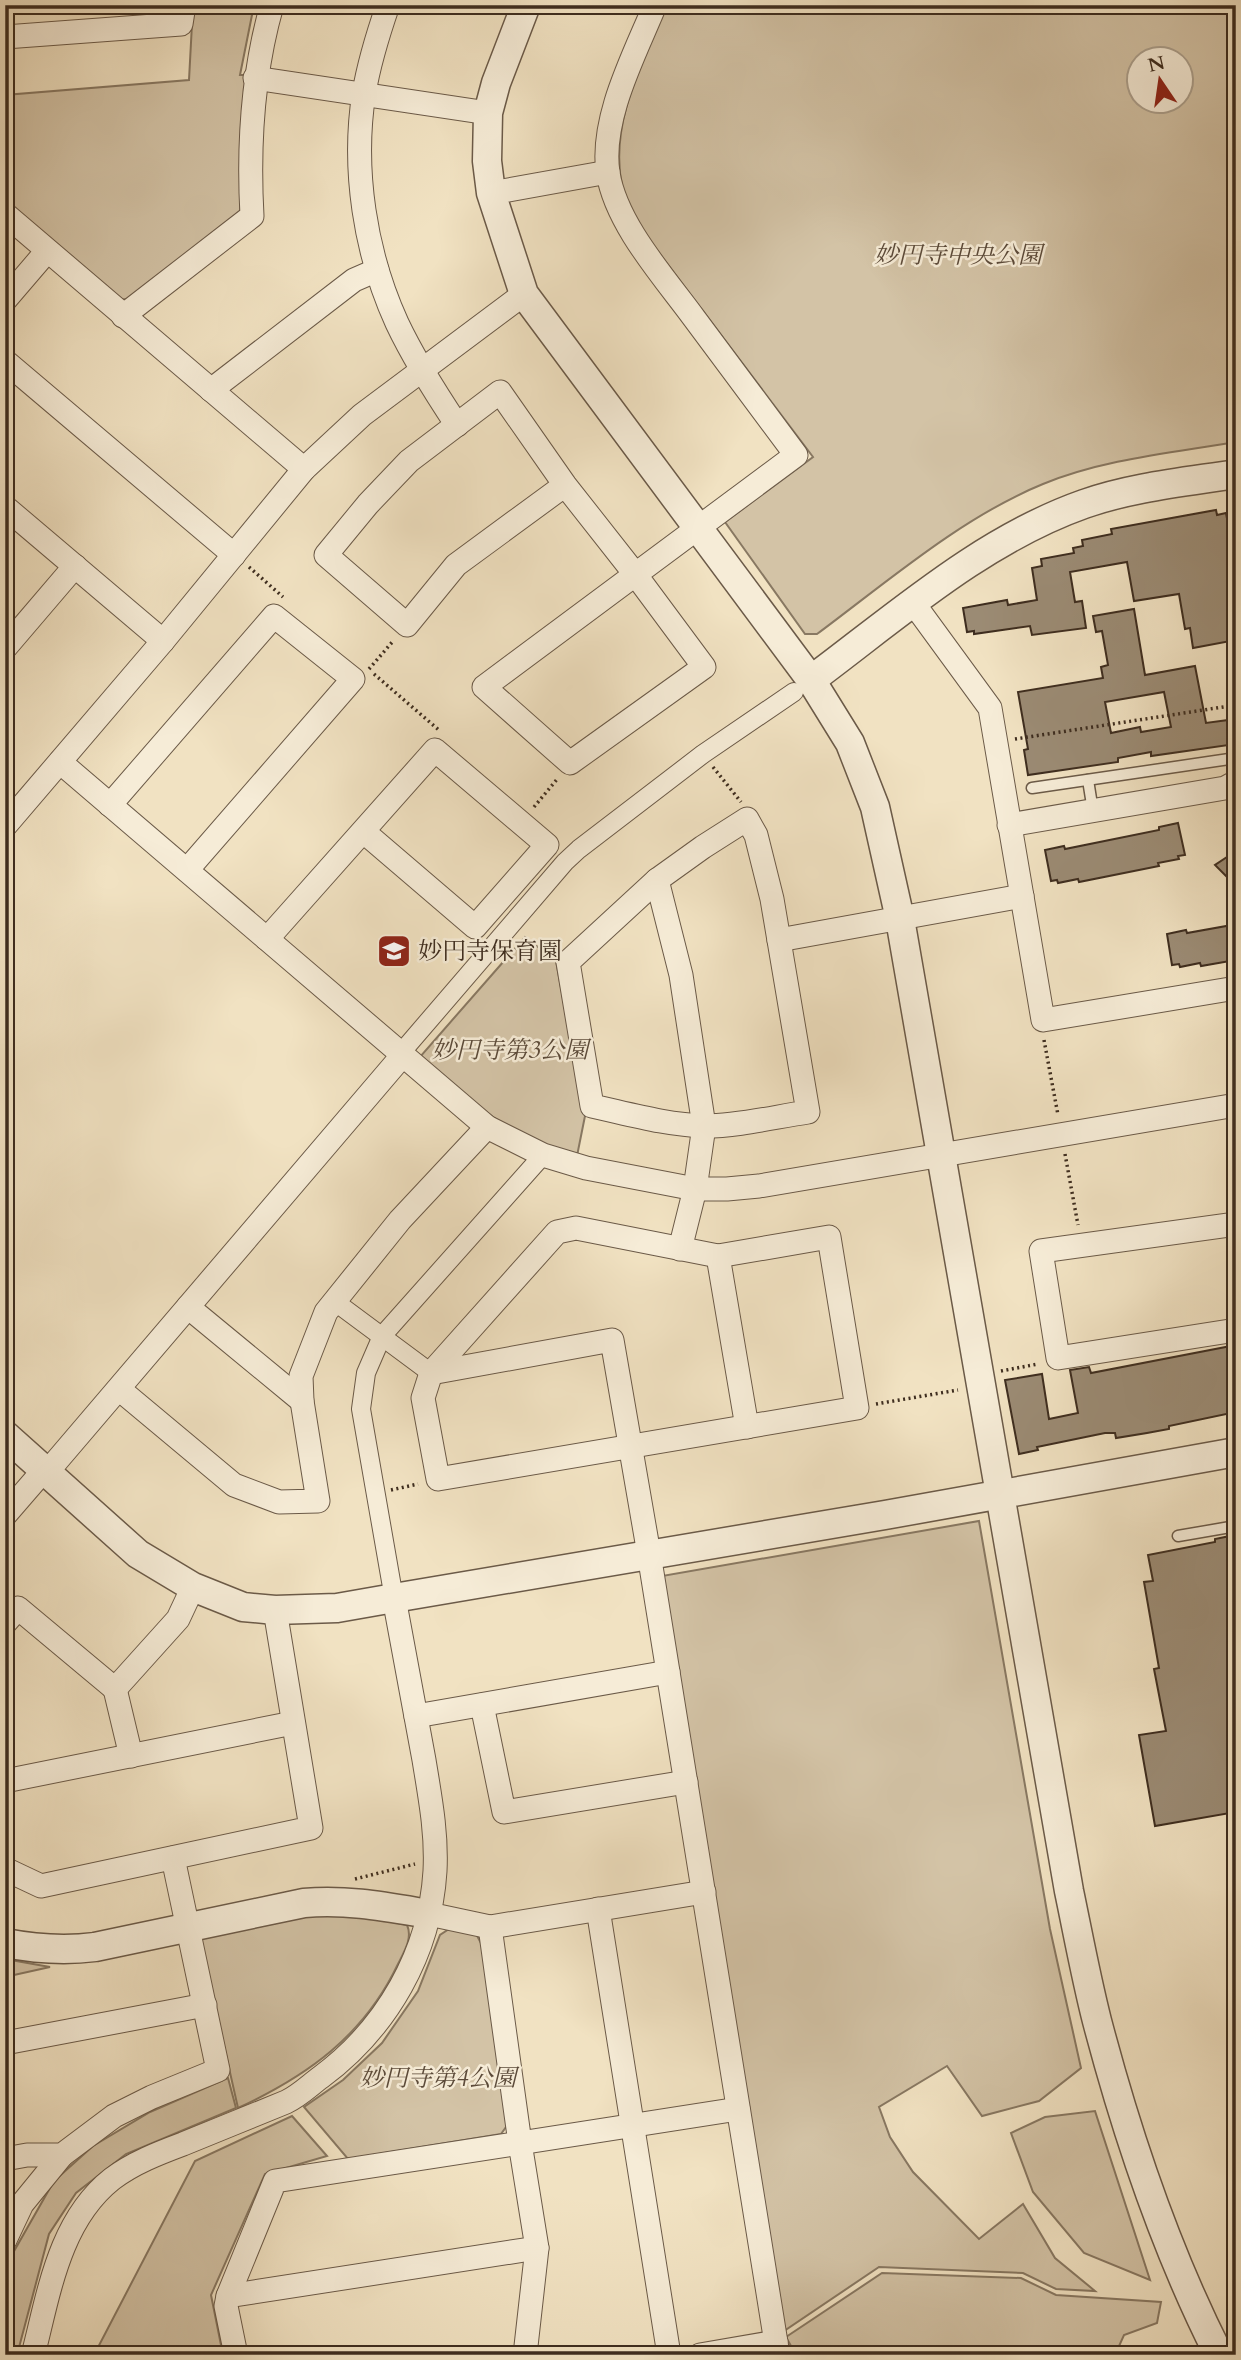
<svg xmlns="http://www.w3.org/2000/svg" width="1241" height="2360" viewBox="0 0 1241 2360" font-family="Cardo,'Noto Serif JP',serif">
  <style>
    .green { fill: #d3c3a6; stroke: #887862; stroke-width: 2; fill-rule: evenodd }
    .building { fill: #9b8b74; stroke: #3e2d1f; stroke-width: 2; fill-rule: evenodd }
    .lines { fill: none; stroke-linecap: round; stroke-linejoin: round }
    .service-casing { stroke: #6b5a48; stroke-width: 13 }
    .pedestrian-casing { stroke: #6b5a48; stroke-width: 20 }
    .minor-casing { stroke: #6b5a48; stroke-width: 25 }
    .tertiary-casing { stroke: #6b5a48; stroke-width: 31 }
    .path { stroke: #3e2d1f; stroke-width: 3.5; stroke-dasharray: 2 3.5; stroke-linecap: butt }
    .service { stroke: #f6ecd7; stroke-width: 10 }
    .pedestrian { stroke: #f6ecd7; stroke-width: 18 }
    .minor { stroke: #f6ecd7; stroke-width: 23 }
    .tertiary { stroke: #f6ecd7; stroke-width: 28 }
    .labels { text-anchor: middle; stroke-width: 5; stroke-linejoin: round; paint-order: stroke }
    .park-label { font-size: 24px; font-style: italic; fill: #5c4b3a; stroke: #f6ecd7 }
    .poi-label { font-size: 24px; fill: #3e2d1f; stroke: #f6ecd7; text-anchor: start }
  </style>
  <rect width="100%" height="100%" fill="#f1e2c2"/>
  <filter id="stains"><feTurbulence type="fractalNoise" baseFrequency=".00286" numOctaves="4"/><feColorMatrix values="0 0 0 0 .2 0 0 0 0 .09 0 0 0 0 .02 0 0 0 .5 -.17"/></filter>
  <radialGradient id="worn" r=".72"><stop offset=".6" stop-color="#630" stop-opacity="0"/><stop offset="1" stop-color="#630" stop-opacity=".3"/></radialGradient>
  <g class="green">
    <polygon points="193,5 254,5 240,75 247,75 240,215 129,299 114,300 10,208 5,200 5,95 189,80"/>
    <path d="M666 5H1236V442C1171 453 1104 459 1043 484 962 517 887 582 817 634H805L725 522 813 457 635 221C631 210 625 198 622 186 609 122 643 62 666 5ZM1140 60H1182V102H1140Z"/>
    <polygon points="525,937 556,961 585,1116 577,1156 540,1143 494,1118 419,1058"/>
    <polygon points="979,1521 1050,1929 1081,2068 1039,2101 982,2116 947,2066 879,2107 890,2137 913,2172 979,2239 1023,2204 1055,2258 1095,2291 1056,2289 1023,2273 879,2267 784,2331 662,1576"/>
    <path d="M359 1915 407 1925C413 1938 404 1952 398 1964 364 2036 307 2076 238 2108L200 1939 309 1916Z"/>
    <polygon points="449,1929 475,1932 482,1945 511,2120 501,2134 348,2159 304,2107 343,2080 382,2043 418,1991 440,1935"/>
    <polygon points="5,1959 50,1967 5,1977"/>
    <polygon points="228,2078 236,2108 126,2154 76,2193 49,2234 17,2355 5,2355 5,2267 54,2181 93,2146 150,2112"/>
    <polygon points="1095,2111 1150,2280 1084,2253 1033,2192 1011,2133 1045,2117"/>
    <polygon points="292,2116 327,2156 265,2174 211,2295 223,2355 94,2355 195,2161"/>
    <polygon points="882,2273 1021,2278 1056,2295 1161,2302 1157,2323 1124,2335 1115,2355 796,2355 786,2337"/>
  </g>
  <g class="building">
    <polygon points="1216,510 1217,515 1226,513 1234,557 1236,557 1236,640 1193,648 1190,628 1185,629 1179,594 1134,601 1127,562 1070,572 1075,602 1082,601 1086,628 1032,635 1030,626 974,634 974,631 967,632 963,608 1007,600 1008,605 1037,600 1032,568 1042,566 1041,559 1074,553 1073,548 1083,546 1082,540 1112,534 1111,529"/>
    <path d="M1134 609 1145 675 1195 666 1206 723 1236 719V744L1151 756V752L1118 758V762L1028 775 1024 750 1028 749 1018 692 1103 678 1101 667 1108 665 1102 631 1096 632 1093 616ZM1164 692 1171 727 1141 732 1140 727 1111 733 1105 702Z"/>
    <polygon points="1178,823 1185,855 1178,856 1179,859 1158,863 1159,866 1079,882 1078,879 1058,883 1057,880 1051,881 1045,850 1064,846 1065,849 1159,830 1159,827"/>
    <polygon points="1236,851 1236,886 1215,865"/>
    <polygon points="1232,925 1233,932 1236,931 1236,960 1201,966 1200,963 1180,967 1179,964 1172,965 1167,934 1186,930 1187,933"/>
    <polygon points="1236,1345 1236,1412 1169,1426 1169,1429 1147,1433 1116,1438 1115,1433 1105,1433 1037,1447 1038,1450 1019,1454 1005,1380 1042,1374 1049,1419 1078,1413 1070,1370 1089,1367 1091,1373"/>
    <polygon points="1230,1536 1231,1540 1236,1539 1236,1812 1155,1826 1139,1735 1166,1731 1154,1669 1159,1668 1144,1582 1153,1581 1148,1555 1215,1542 1215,1539"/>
  </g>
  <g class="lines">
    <g class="service-casing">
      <g id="service">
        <polyline points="1088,780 1093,811"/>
        <polyline points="1032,788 1236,758"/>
        <polyline points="1178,1536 1236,1526"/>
      </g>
    </g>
    <g class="pedestrian-casing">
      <g id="pedestrian">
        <polyline points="400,1054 565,862 579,849 703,754 794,692"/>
        <polyline points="334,1301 431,1373"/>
        <polyline points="392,1587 361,1409 366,1373 382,1336 543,1155"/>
      </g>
    </g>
    <g class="minor-casing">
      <g id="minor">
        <path d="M388 5C378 34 369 63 364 93 352 169 365 253 397 323 414 359 435 392 457 425"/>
        <polyline points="5,37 181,24 184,5"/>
        <polyline points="255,78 488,113"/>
        <polyline points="491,193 608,172"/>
        <polyline points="5,214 304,469"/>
        <polyline points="5,300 47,251"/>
        <path d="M123 316 252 216C248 144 252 75 272 5"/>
        <polyline points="5,361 234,555"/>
        <polyline points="211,390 354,280 377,270"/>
        <path d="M565 485 456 565 407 625 326 555 368 504 409 461 500 392 565 485 635 574 704 667 570 763 484 687C588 610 692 533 796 455 762 409 728 364 694 318 664 277 616 224 608 173 600 118 635 54 655 5"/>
        <polyline points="5,507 163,641"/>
        <polyline points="914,604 990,708 1043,1020 1236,988"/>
        <polyline points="5,648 75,566"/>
        <polyline points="60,762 487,1127 543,1155 586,1168 695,1189 727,1189 759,1186 1236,1105"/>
        <polyline points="110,805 274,616 353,679 187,870"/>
        <path d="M747 819 756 835 772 899 808 1112C774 1117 739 1126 705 1126 667 1125 629 1114 592 1106L568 962 657 880 703 847Z"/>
        <polyline points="1009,825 1225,788 1236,782"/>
        <polyline points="5,826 163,641 304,469 362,415 524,294"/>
        <polyline points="657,880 681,975 704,1126 695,1189 680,1249"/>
        <polyline points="267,939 435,750 547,845 475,927 364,832"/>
        <polyline points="779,940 1022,896"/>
        <polyline points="1236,1224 1041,1251 1058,1358 1236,1330"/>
        <polygon points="576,1228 718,1256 829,1237 857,1408 438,1479 423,1398 431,1373 557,1232"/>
        <polyline points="718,1256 747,1427"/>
        <polyline points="188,1307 302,1401"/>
        <polyline points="431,1373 612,1340 649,1554 778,2355"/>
        <polyline points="119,1389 234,1485 279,1502 318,1501 302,1401 301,1376 326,1312 400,1220 487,1127"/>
        <polyline points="5,1515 37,1478 54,1464 402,1056"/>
        <polyline points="5,1623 18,1608 115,1689 178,1619 193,1587"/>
        <polyline points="115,1689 131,1756"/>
        <polyline points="482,1705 504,1812 686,1782"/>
        <polyline points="416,1716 668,1672"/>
        <polyline points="5,1781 293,1723"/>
        <polyline points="5,1869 41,1886 311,1828 275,1610"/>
        <polyline points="598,1909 669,2355"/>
        <polyline points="429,1914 490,1927 704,1892"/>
        <polyline points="490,1927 520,2143 738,2109"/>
        <polyline points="5,2043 205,2005"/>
        <polyline points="5,2159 27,2155 62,2155 114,2116 152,2097 218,2070 173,1858"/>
        <polyline points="5,2240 22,2204 62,2155"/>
        <polyline points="228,2296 537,2248"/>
        <path d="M33 2355C49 2293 59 2221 112 2179 133 2163 159 2153 183 2144 217 2130 252 2116 286 2102 299 2096 310 2085 321 2077 387 2028 430 1953 435 1871 437 1833 430 1797 424 1760 414 1706 404 1652 394 1598"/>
        <polyline points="236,2355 226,2306 228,2296 275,2181 520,2143 537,2248 525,2355"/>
        <polyline points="700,2355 776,2342"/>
      </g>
    </g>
    <g class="tertiary-casing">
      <g id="tertiary">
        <path d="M526 5 496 83 488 113 487 161 491 193 524 294 811 680 850 743 875 807 900 919 1069 1891C1078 1934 1086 1978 1097 2021 1127 2135 1165 2249 1219 2355"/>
        <path d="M811 680C897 616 982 540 1084 504 1132 487 1185 482 1236 474"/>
        <polyline points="5,1435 138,1554 193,1587 243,1607 275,1610 337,1608 394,1598 885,1515 1236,1452"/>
        <path d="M5 1943C36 1949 64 1951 95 1947L304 1903C347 1899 387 1907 429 1914"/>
      </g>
    </g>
    <g class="path">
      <polyline points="1236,200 1234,206 1236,243"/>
      <polyline points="249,567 283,597"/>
      <polyline points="369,669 394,640"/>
      <polyline points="374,674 440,731"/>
      <polyline points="1015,739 1236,705"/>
      <polyline points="713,767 741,802"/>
      <polyline points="534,807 558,778"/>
      <polyline points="1044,1040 1058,1115"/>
      <polyline points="1065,1154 1078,1225"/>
      <polyline points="1001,1371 1038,1364"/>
      <polyline points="876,1404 958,1390"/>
      <polyline points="391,1490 418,1484"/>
      <polyline points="355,1879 415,1864"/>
    </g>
    <use href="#service" class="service"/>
    <use href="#pedestrian" class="pedestrian"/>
    <use href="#minor" class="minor"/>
    <use href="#tertiary" class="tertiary"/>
  </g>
  <defs>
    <g id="school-square" transform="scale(1.75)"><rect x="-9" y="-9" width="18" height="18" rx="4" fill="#8f2418" stroke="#f6ecd7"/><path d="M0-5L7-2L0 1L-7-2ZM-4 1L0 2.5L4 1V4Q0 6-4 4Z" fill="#fff"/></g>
  </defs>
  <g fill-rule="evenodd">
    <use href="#school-square" x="394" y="951"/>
  </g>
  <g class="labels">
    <g class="park-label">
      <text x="958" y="263">妙円寺中央公園</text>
      <text x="510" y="1058">妙円寺第3公園</text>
      <text x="438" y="2086">妙円寺第4公園</text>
    </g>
    <g class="poi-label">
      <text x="418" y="959">妙円寺保育園</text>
    </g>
  </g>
  <rect width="1241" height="2360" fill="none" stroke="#f1e2c2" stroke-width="28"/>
  <rect x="7" y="7" width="1227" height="2346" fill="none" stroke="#3e2d1f" stroke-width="3.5"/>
  <rect x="14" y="14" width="1213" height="2332" fill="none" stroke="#3e2d1f" stroke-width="2"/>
  <g transform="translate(1160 80) rotate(347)"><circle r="33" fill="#f6ecd7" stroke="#aca08d" stroke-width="2"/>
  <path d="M0-5L12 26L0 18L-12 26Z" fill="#8f2418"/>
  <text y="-10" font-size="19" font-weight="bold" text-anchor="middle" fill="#3e2d1f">N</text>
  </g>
  <rect width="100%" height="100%" filter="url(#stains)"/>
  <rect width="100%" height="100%" fill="url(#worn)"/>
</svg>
